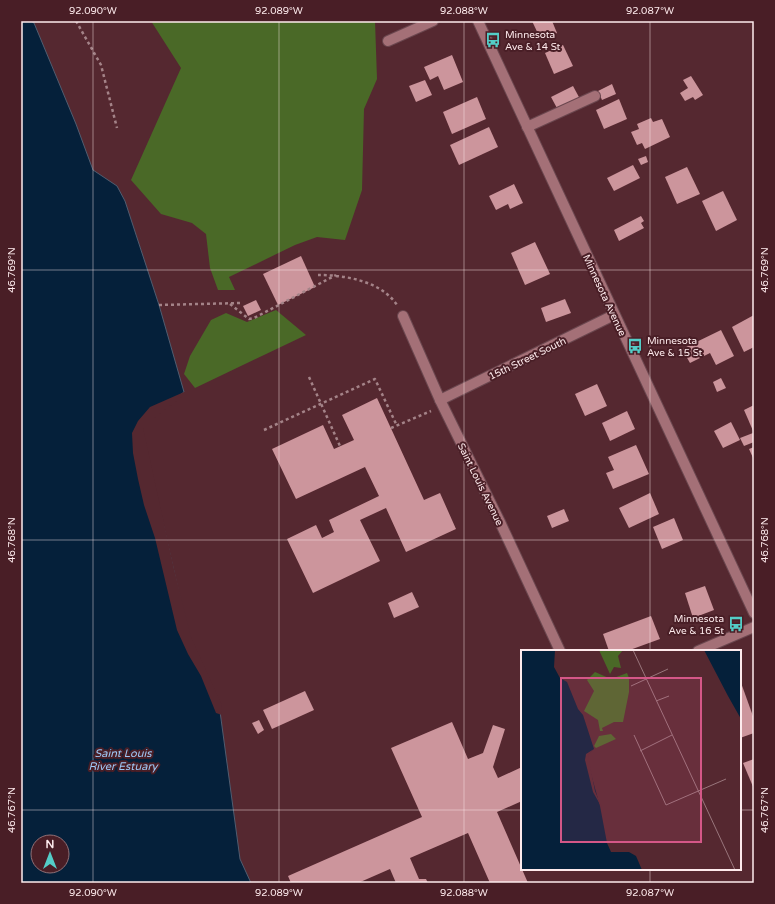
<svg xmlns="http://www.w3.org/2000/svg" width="775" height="904" viewBox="0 0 775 904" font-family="'Varela Round',sans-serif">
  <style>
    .forest { fill: #4a6927 }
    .water { fill: #05203a; stroke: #505d70; fill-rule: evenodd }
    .pier { fill: #552830 }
    .building { fill: #cc959c }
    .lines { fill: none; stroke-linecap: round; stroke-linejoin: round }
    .minor-casing { stroke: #6b474f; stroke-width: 12 }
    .path { stroke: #a48388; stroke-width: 2.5; stroke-dasharray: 3 3; stroke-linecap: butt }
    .minor { stroke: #a47077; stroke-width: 10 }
    .ticks { fill: none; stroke: #feebed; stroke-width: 1; stroke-opacity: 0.45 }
    .labels { text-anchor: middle; stroke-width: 4; stroke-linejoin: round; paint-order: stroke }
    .poi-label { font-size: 10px; fill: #feebed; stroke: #491e26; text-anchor: start }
    .street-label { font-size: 10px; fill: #feebed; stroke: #491e26 }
    .water-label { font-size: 11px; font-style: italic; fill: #9fc9f7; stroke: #491e26 }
    .inset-road { fill: none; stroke: #99767c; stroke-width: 1 }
    .view { fill: #d45787; fill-opacity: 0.15; stroke: #d45787; stroke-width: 2 }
    .inset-edge { fill: none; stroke: #feebed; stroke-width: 2 }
    .neatline { fill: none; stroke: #feebed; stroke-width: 1.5 }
    .ticks-label { font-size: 10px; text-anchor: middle; fill: #feebed }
  </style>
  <rect width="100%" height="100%" fill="#552830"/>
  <g class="forest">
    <polygon points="151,21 375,21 377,79 364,109 362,190 345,240 317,237 295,245 229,277 235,290 218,290 210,268 206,234 192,223 161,214 131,180 181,68"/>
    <polygon points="276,310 306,335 195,388 184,374 190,356 211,320 226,313 247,322"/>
  </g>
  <path class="water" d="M21 21H31L34 23 76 124 93 170 117 186 125 201 159 305 184 392 149 419 141 428 189 637 219 704 240 859 251 883H21ZM38 842H62V866H38Z"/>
  <polygon class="pier" points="184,392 185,394 151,421 143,428 174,569 191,637 221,703 222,715 216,713 201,676 188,654 177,630 155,538 144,505 138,479 133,453 132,433 138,421 150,407"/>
  <g class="building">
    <polygon points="532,21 552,21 557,33 541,40"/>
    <polygon points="563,45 573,66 554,74 545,53"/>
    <polygon points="452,55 463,82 444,90 438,76 430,80 424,67"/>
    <polygon points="691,76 703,95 695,100 693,97 685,101 680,93 688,88 683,80"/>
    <polygon points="425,80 432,95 416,102 409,86"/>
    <polygon points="612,84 616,94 602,100 598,91"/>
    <polygon points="573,86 580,99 558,110 551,97"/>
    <polygon points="477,97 486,119 452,134 443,112"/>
    <polygon points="619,99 627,119 604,129 596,110"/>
    <polygon points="651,118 653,122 662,119 670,137 645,149 642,143 637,145 631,132 639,129 637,124"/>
    <polygon points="489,127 498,147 459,165 450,145"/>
    <polygon points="646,156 648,162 641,165 638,159"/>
    <polygon points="633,165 640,178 614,191 607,178"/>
    <polygon points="687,167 700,194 677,204 665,177"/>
    <polygon points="514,184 523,203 510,209 508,204 496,210 489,196"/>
    <polygon points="723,191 737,220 716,231 702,201"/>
    <polygon points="641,216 644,221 641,223 644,228 619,241 614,230"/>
    <polygon points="535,242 550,274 525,285 511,253"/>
    <polygon points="301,256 315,287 278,305 263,274"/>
    <polygon points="565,299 571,313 546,322 541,308"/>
    <polygon points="256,300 261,310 248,316 243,306"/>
    <polygon points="754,315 754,347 744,352 732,327"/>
    <polygon points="721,330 734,356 716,365 710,353 690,363 682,349"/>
    <polygon points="721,378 726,388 717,392 713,382"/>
    <polygon points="597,384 607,406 585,416 575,394"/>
    <polygon points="377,398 424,500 440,493 456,529 406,552 386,508 360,520 380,561 313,593 287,539 316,525 322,538 334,532 329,520 379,496 365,467 296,499 272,449 323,425 334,449 354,440 342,415"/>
    <polygon points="754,405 754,433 744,410"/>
    <polygon points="627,411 635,429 610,441 602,423"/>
    <polygon points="731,422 740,440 723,448 714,431"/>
    <polygon points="753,433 754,442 744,446 740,438"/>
    <polygon points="636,445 649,474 613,489 606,473 614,470 608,457"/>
    <polygon points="754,447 754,460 749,449"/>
    <polygon points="650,493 659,514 629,528 619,508"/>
    <polygon points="564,509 569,521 552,528 547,516"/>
    <polygon points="674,518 683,540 662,549 653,527"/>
    <polygon points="705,586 714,610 693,618 685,593"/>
    <polygon points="412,592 419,607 394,618 388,603"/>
    <polygon points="651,616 660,639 627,651 609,651 603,634"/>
    <polygon points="740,680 754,719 754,733 740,738"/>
    <polygon points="305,691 314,710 272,729 263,710"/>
    <polygon points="259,720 264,730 258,734 252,723"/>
    <polygon points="452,722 468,759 483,753 493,725 505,729 493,767 498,778 522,767 522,801 497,812 528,883 490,883 468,833 410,858 419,879 426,879 428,883 396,883 390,869 358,883 291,883 288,876 422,817 391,748"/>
    <polygon points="754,759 754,789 743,763"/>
  </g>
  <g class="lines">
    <g class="minor-casing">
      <g id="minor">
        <polyline points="478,21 754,613"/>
        <polyline points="388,41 433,21"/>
        <polyline points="527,127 595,96"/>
        <polyline points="403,316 440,400 500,522 560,651"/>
        <polyline points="440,400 614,315"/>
        <polyline points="698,651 754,627"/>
      </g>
    </g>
    <g class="path">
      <polyline points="76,21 101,65 117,128"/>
      <path d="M318 275C345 275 381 281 397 305"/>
      <polyline points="230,304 249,319 254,318 336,275"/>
      <polyline points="159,305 241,303"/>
      <polyline points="309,377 340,446"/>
      <polyline points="391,428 431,411"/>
      <polyline points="264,430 375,379 397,426"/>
    </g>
    <use href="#minor" class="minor"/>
  </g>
  <path class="ticks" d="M93 21V883M279 21V883M464 21V883M650 21V651M21 270H754M21 540H754M21 810H522M740 810H754M650 869V883"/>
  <defs>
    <g id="bus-bare" transform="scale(1.2)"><path d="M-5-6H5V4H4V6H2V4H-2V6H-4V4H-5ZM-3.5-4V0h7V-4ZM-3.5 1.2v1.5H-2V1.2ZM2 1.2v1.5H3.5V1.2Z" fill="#54cdc7" stroke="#491e26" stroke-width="2.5" paint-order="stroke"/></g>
  </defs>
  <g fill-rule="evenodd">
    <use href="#bus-bare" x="493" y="40"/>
    <use href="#bus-bare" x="635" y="346"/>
    <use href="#bus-bare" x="736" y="624"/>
  </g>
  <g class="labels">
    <g class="poi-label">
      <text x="505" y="38">Minnesota<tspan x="505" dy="12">Ave &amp; 14 St</tspan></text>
      <text x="647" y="344">Minnesota<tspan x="647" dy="12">Ave &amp; 15 St</tspan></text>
      <text x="724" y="622" text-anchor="end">Minnesota<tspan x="724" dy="12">Ave &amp; 16 St</tspan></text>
    </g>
    <g class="street-label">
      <text transform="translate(605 295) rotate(65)" y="4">Minnesota Avenue</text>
      <text transform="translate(527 358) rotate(-26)" y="4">15th Street South</text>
      <text transform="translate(481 484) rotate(64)" y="4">Saint Louis Avenue</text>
    </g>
    <g class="water-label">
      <text x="123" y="757">Saint Louis<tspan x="123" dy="13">River Estuary</tspan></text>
    </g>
  </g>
  <g transform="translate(521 650)">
    <rect width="220" height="220" fill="#552830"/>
    <path d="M78 0H102L97 6 100 18 93 17 89 24ZM74 22 90 29 106 23 108 28V42L102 72H93L81 78 82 81H79L77 70 63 61 73 41 66 30ZM90 84 95 89 75 98 73 96 78 86Z" fill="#4a6927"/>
    <path d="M0 0H34L33 17 39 28 46 32 57 59 62 65 73 99 65 106 79 156 86 193 90 202H108L115 206 121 220H0ZM183 0H220V69L207 46Z" fill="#05203a"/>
    <path d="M73 99 67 105 74 141 81 158 72 142 64 110 65 104Z" fill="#552830"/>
    <path class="inset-road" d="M112 0 214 220M110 36 147 19M135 51 148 46M113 85 145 155 205 129M119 101 151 85"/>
    <path class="view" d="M40 28H180V192H40Z"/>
    <rect width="220" height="220" class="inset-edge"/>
  </g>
  <rect width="775" height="904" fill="none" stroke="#491e26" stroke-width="44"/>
  <g transform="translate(50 854)"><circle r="19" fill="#491e26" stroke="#917076"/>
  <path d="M0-3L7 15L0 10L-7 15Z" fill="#54cdc7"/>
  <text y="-6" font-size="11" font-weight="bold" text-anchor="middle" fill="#feebed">N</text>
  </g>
  <rect x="22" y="22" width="731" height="860" class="neatline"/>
  <g class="ticks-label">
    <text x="93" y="14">92.090°W</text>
    <text x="279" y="14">92.089°W</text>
    <text x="464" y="14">92.088°W</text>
    <text x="650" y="14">92.087°W</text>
    <text transform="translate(11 270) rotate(-90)" y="4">46.769°N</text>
    <text transform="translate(764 270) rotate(-90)" y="4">46.769°N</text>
    <text transform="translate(11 540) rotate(-90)" y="4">46.768°N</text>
    <text transform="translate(764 540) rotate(-90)" y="4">46.768°N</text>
    <text transform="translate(11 810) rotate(-90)" y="4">46.767°N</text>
    <text transform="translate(764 810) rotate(-90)" y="4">46.767°N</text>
    <text x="93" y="896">92.090°W</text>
    <text x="279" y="896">92.089°W</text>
    <text x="464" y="896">92.088°W</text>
    <text x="650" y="896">92.087°W</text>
  </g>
</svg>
